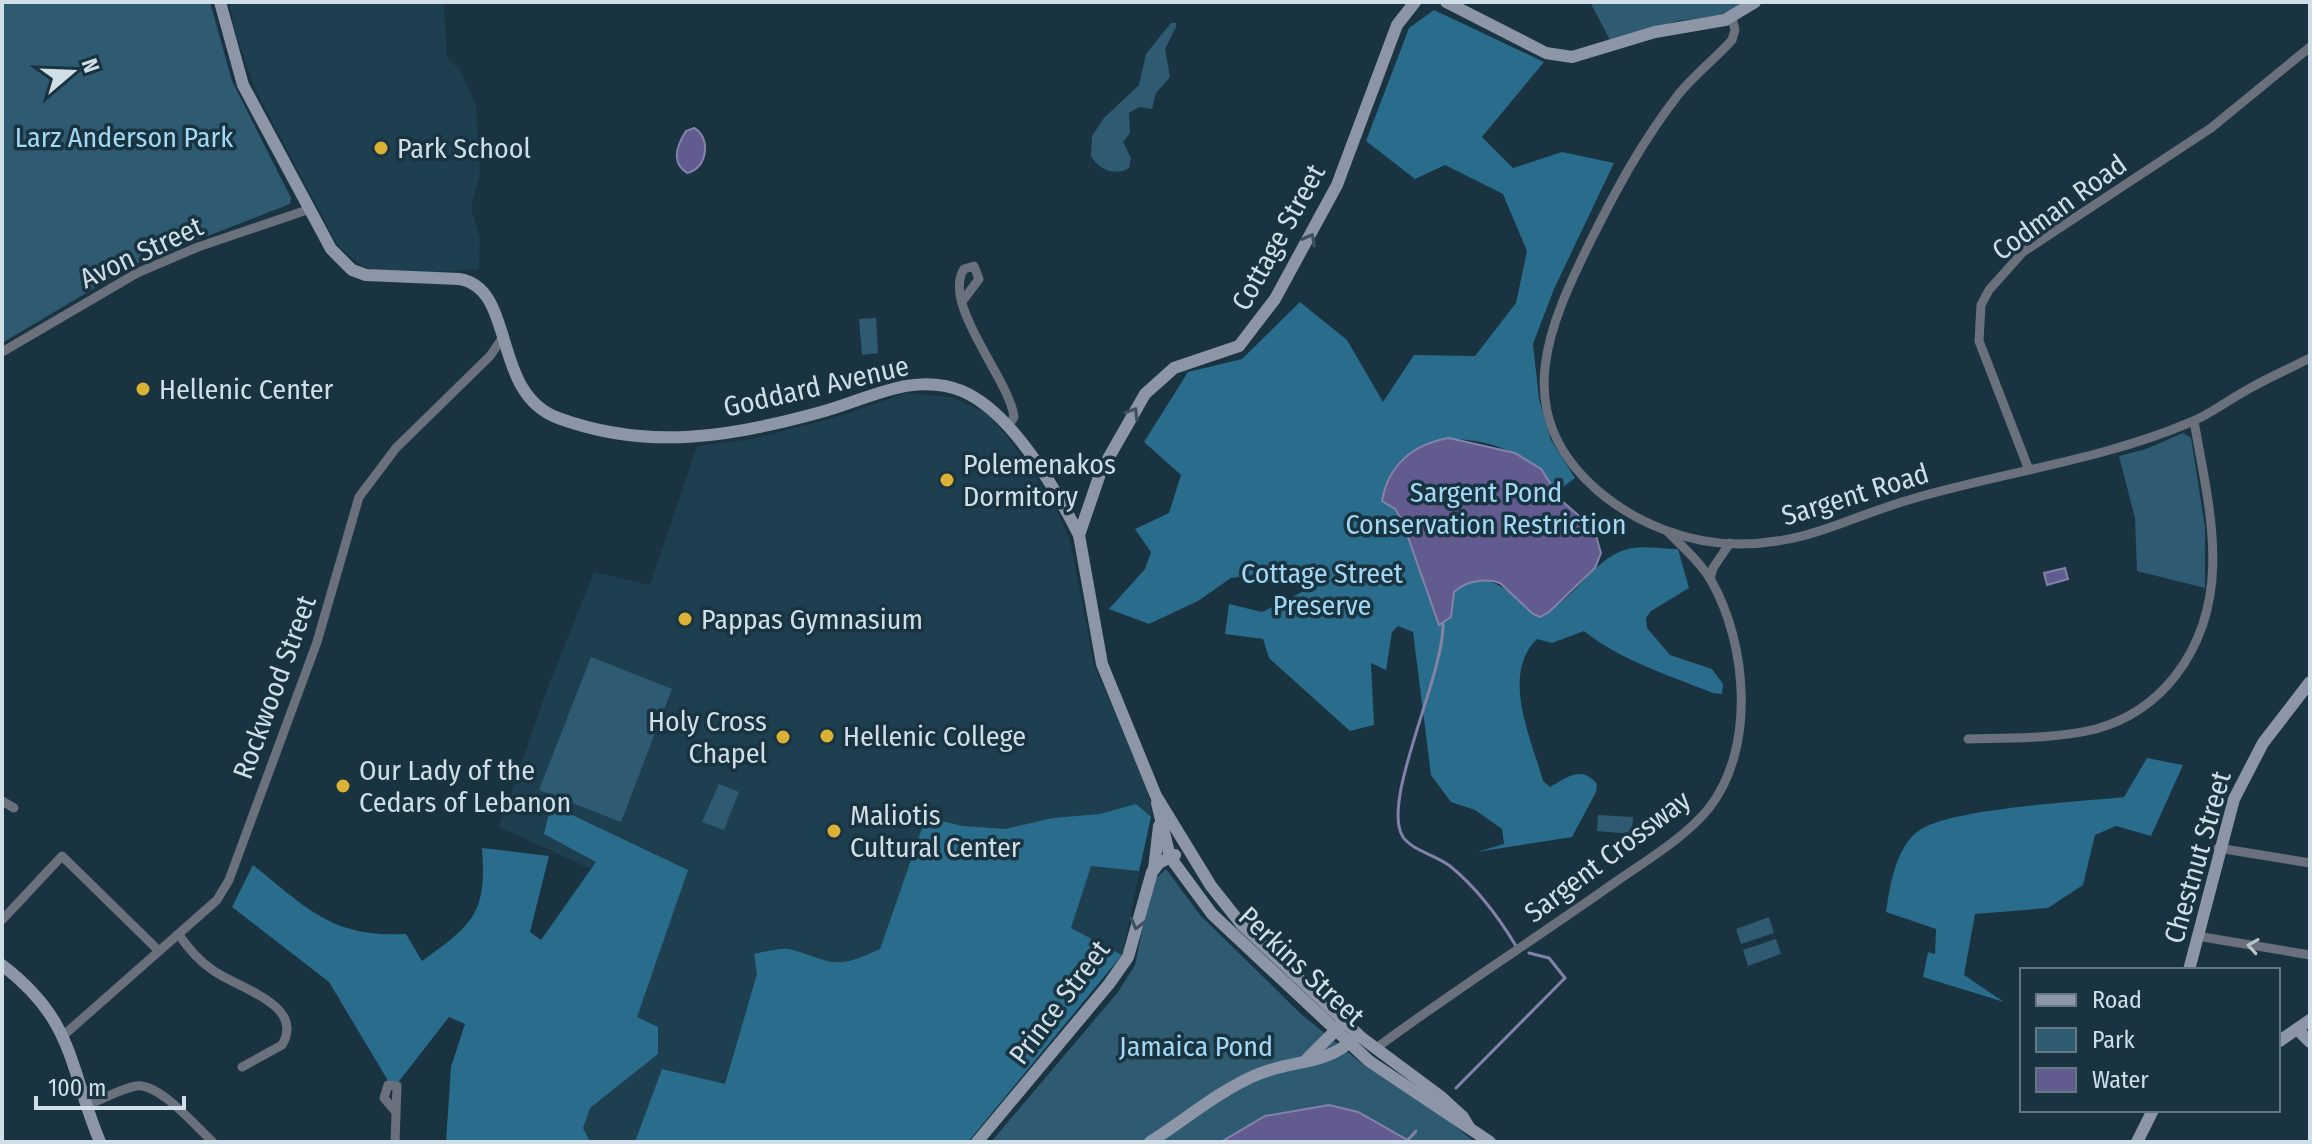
<svg xmlns="http://www.w3.org/2000/svg" width="2312" height="1144" viewBox="0 0 2312 1144" font-family="'Fira Sans Condensed',sans-serif">
  <style>
    .built { fill: #1e3f50 }
    .green { fill: #2e5b71 }
    .forest { fill: #296c8b }
    .water { fill: #625b90; stroke: #8383aa; stroke-width: 2 }
    .lines { fill: none; stroke-linecap: round; stroke-linejoin: round }
    .stream { stroke: #8383aa; stroke-width: 3 }
    .street { stroke: #6b717c; stroke-width: 9 }
    .secondary { stroke: #8c96a7; stroke-width: 12 }
    .oneway { stroke: #3c515f }
    .oneway2 { stroke: #b7c4cc }
    .poi-dot { fill: #dbb233; stroke: #193340; stroke-width: 3 }
    .labels { text-anchor: middle; stroke-width: 7; stroke-linejoin: round; paint-order: stroke }
    .park-label { font-size: 28px; fill: #a3d8f5; stroke: #193340 }
    .poi-label { font-size: 28px; fill: #d0dfe7; stroke: #193340; text-anchor: start }
    .street-label { font-size: 28px; fill: #d0dfe7; stroke: #193340 }
  </style>
  <rect width="100%" height="100%" fill="#193340"/>
  <g class="built">
    <polygon points="229,2 444,2 447,58 459,69 476,105 480,174 471,208 480,238 479,269 420,273 376,270 362,266 338,246 256,91 235,32"/>
    <polygon points="906,393 951,397 987,413 1009,439 1057,510 1070,540 1094,665 1147,788 1150,802 1151,817 1122,955 968,1142 539,1142 630,887 499,827 549,684 594,572 650,585 697,446 752,439 834,418"/>
  </g>
  <g class="green">
    <polygon points="2,2 210,2 232,81 291,198 290,204 135,264 2,343"/>
    <polygon points="1590,2 1748,2 1721,15 1677,21 1610,40"/>
    <path d="M1171 23H1176V27L1165 49 1170 77 1156 93 1152 109 1139 107 1129 113 1130 133 1123 142 1131 158 1129 168C1115 177 1098 169 1091 156L1092 136 1104 118 1139 85 1146 54Z"/>
    <polygon points="876,318 878,353 862,355 859,319"/>
    <polygon points="2183,433 2191,438 2205,527 2205,588 2137,571 2135,518 2119,456 2146,449"/>
    <polygon points="591,657 672,689 621,822 539,790"/>
    <polygon points="719,784 739,792 724,830 702,822"/>
    <polygon points="1598,815 1633,817 1632,834 1597,831"/>
    <polygon points="1166,869 1201,916 1301,1014 1365,1066 1425,1102 1475,1142 991,1142 1118,992 1135,965 1152,882"/>
    <polygon points="1769,917 1774,933 1741,944 1736,929"/>
    <polygon points="1776,939 1781,954 1748,966 1743,950"/>
  </g>
  <g class="forest">
    <path d="M1434 10 1544 62 1482 137 1513 168 1562 152 1614 163 1554 289 1533 344 1539 399 1551 440 1575 478 1556 492C1522 430 1394 411 1382 501L1395 510 1402 520 1438 620 1452 612 1454 592C1482 563 1513 593 1533 614 1574 609 1588 559 1628 549 1643 545 1663 549 1678 549L1689 588 1651 611 1646 618 1647 628 1670 655 1712 669 1723 684 1722 694 1713 693C1669 675 1621 661 1584 631L1552 643 1537 639C1500 675 1532 740 1543 781L1550 787C1567 777 1582 765 1597 784L1596 792 1572 837 1477 852 1504 844 1502 829 1475 810 1451 802 1431 775 1413 632 1398 626 1392 632 1386 670 1371 663 1374 725 1350 731 1269 658 1263 639 1225 634 1229 604 1262 612 1310 588 1291 570 1231 578 1198 601 1149 624 1109 609 1145 569 1151 552 1135 529 1169 513 1181 475 1144 442 1188 372 1242 359 1300 302 1347 340 1383 402 1414 355 1475 356 1516 303 1527 251 1503 194 1445 165 1415 179 1366 141 1409 28Z"/>
    <path d="M2147 758 2183 765 2151 836 2116 826 2095 835 2083 885 2048 908 1975 914 1964 975 2004 1002 1923 977 1928 952 1935 954 1936 929 1886 912C1890 886 1895 850 1917 832 1946 808 2081 802 2124 797Z"/>
    <path d="M1136 804 1151 817 1139 871 1091 866 1071 928 1122 955 968 1142H635L662 1069 725 1084 757 974 754 954C765 952 783 946 793 950 836 963 834 970 880 949L926 817 962 826 1005 829 1053 818 1100 814Z"/>
    <path d="M551 805 688 870 637 1017 658 1027V1054L590 1108 583 1128 590 1142H446L451 1067 465 1024 449 1017 393 1089 329 982 232 907 253 865C308 909 332 938 406 934L422 961C473 924 487 914 482 848L549 856 530 932 541 940 596 862 544 834Z"/>
  </g>
  <g class="water">
    <path d="M694 128C712 137 707 170 687 173 670 162 677 145 686 131Z"/>
    <path d="M1449 438 1515 453 1541 469 1562 501 1594 529 1601 553 1595 568 1549 612 1540 617 1533 614 1500 583C1485 578 1465 581 1454 592L1451 617 1439 625 1402 520 1395 509 1382 501C1388 465 1413 444 1449 438Z"/>
    <polygon points="2065,568 2068,579 2047,585 2044,573"/>
    <polygon points="1329,1105 1358,1112 1411,1142 1221,1142 1265,1116"/>
  </g>
  <g class="lines">
    <g class="stream">
      <path d="M1443 624C1444 676 1380 802 1403 837 1413 851 1436 855 1450 866 1477 888 1498 916 1516 946"/>
      <polyline points="1456,1088 1565,978 1549,958 1529,953"/>
      <polyline points="1408,1140 1416,1131"/>
    </g>
    <g class="street">
      <path d="M1732 18 1735 30 1732 40C1715 59 1694 75 1678 95 1643 140 1617 188 1592 238 1549 325 1508 412 1597 490 1635 523 1688 544 1739 544 1809 544 1848 517 1912 499 2004 472 2102 460 2191 422 2211 414 2228 400 2247 390 2267 378 2289 369 2310 358"/>
      <path d="M964 299 979 279 974 266 964 269C941 304 1010 380 1014 417L1008 426"/>
      <polyline points="2,352 137,273 198,247 307,210"/>
      <polyline points="2029,470 1979,341 1981,305 1989,290 2023,252 2211,128 2310,47"/>
      <polyline points="1710,579 1713,568 1730,543"/>
      <path d="M1968 739C2009 738 2056 739 2096 729 2128 720 2156 701 2176 675 2235 598 2209 508 2194 421"/>
      <polyline points="2,801 14,808"/>
      <polyline points="2218,848 2310,863"/>
      <polyline points="2,920 62,856 159,951"/>
      <path d="M179 935C190 950 199 961 214 971 238 988 306 1005 282 1045L242 1067"/>
      <polyline points="2197,936 2310,955"/>
      <polyline points="65,1034 217,900 229,880 317,642 359,497 396,448 490,356 503,337"/>
      <path d="M1375 1049C1453 991 1535 939 1614 883 1645 861 1685 838 1709 808 1756 748 1747 645 1712 582 1701 563 1684 548 1668 532"/>
      <path d="M88 1105C103 1099 120 1089 136 1086 159 1082 196 1127 213 1142"/>
      <polyline points="395,1142 397,1086 388,1085 384,1098 396,1112"/>
    </g>
    <g class="secondary">
      <path d="M220 2 243 85 331 249 352 270 366 275 459 279C517 288 490 393 558 418 648 451 731 437 821 412 867 400 913 371 962 391 1012 412 1055 488 1079 535"/>
      <polyline points="1415,2 1397,25 1337,185 1275,299 1239,346 1174,368 1145,394 1101,471 1079,535 1102,664 1156,796 1211,886 1242,925 1362,1038 1440,1096 1463,1117 1469,1127"/>
      <polyline points="1446,2 1546,53 1572,57 1655,32 1725,20 1755,2"/>
      <polyline points="1157,803 1170,857 1212,914 1369,1061 1490,1142"/>
      <polyline points="1154,869 1159,826"/>
      <path d="M2 965C75 1021 68 1065 100 1142"/>
      <polyline points="2189,970 2234,799 2263,743 2310,682"/>
      <polyline points="2297,1029 2310,1042"/>
      <polyline points="2278,1042 2310,1020"/>
      <polyline points="1307,1059 1341,1025"/>
      <polyline points="977,1142 1109,984 1128,957 1152,872 1159,863 1175,855"/>
      <path d="M1150 1142C1185 1120 1217 1092 1256 1075 1289 1060 1326 1066 1353 1039"/>
      <polyline points="2137,1142 2153,1110"/>
    </g>
  </g>
  <defs><path id="oneway-chevron" d="M-2-3.5L2.5 0L-2 3.5" fill="none" stroke-width="1.6" stroke-linecap="round" stroke-linejoin="round" transform="scale(2)"/></defs>
  <g class="oneway">
    <use href="#oneway-chevron" transform="translate(1310 239) rotate(-62)"/>
    <use href="#oneway-chevron" transform="translate(1133 413) rotate(-58)"/>
    <use href="#oneway-chevron" transform="translate(1137 924) rotate(105)"/>
  </g>
  <use class="oneway2" href="#oneway-chevron" transform="translate(2253 946) rotate(-171)"/>
  <g class="poi-dot">
    <circle cx="381" cy="148" r="8"/>
    <circle cx="143" cy="389" r="8"/>
    <circle cx="947" cy="480" r="8"/>
    <circle cx="685" cy="619" r="8"/>
    <circle cx="827" cy="736" r="8"/>
    <circle cx="783" cy="737" r="8"/>
    <circle cx="343" cy="786" r="8"/>
    <circle cx="834" cy="831" r="8"/>
  </g>
  <g class="labels">
    <g class="park-label">
      <text x="124" y="147">Larz Anderson Park</text>
      <text x="1486" y="502">Sargent Pond<tspan x="1486" dy="32">Conservation Restriction</tspan></text>
      <text x="1322" y="583">Cottage Street<tspan x="1322" dy="32">Preserve</tspan></text>
      <text x="1196" y="1056">Jamaica Pond</text>
    </g>
    <g class="poi-label">
      <text x="397" y="158">Park School</text>
      <text x="159" y="399">Hellenic Center</text>
      <text x="963" y="474">Polemenakos<tspan x="963" dy="32">Dormitory</tspan></text>
      <text x="701" y="629">Pappas Gymnasium</text>
      <text x="767" y="731" text-anchor="end">Holy Cross<tspan x="767" dy="32">Chapel</tspan></text>
      <text x="843" y="746">Hellenic College</text>
      <text x="359" y="780">Our Lady of the<tspan x="359" dy="32">Cedars of Lebanon</tspan></text>
      <text x="850" y="825">Maliotis<tspan x="850" dy="32">Cultural Center</tspan></text>
    </g>
    <g class="street-label">
      <text transform="translate(2059 207) rotate(-36)" y="10">Codman Road</text>
      <text transform="translate(1278 237) rotate(-61)" y="10">Cottage Street</text>
      <text transform="translate(141 252) rotate(-25)" y="10">Avon Street</text>
      <text transform="translate(816 386) rotate(-13)" y="10">Goddard Avenue</text>
      <text transform="translate(1855 494) rotate(-17)" y="10">Sargent Road</text>
      <text transform="translate(274 687) rotate(-70)" y="10">Rockwood Street</text>
      <text transform="translate(1607 856) rotate(-37)" y="10">Sargent Crossway</text>
      <text transform="translate(2197 857) rotate(-74)" y="10">Chestnut Street</text>
      <text transform="translate(1302 966) rotate(43)" y="10">Perkins Street</text>
      <text transform="translate(1059 1002) rotate(-53)" y="10">Prince Street</text>
    </g>
  </g>
  <rect width="2312" height="1144" fill="none" stroke="#d0dfe7" stroke-width="8"/>
  <rect x="2020" y="968" width="260" height="144" fill="#193340" stroke="#627883" stroke-width="2"/>
  <rect x="2036" y="994" width="40" height="12" fill="#8c96a7" stroke="#627883" stroke-width="2"/>
  <text x="2092" y="1008" font-size="24" fill="#d0dfe7">Road</text>
  <rect x="2036" y="1028" width="40" height="24" fill="#2e5b71" stroke="#627883" stroke-width="2"/>
  <text x="2092" y="1048" font-size="24" fill="#d0dfe7">Park</text>
  <rect x="2036" y="1068" width="40" height="24" fill="#625b90" stroke="#627883" stroke-width="2"/>
  <text x="2092" y="1088" font-size="24" fill="#d0dfe7">Water</text>
  <g transform="translate(72 72) rotate(71)" stroke="#193340" stroke-width="6" paint-order="stroke">
  <path d="M0-6L14 30L0 20L-14 30Z" fill="#d0dfe7"/>
  <text y="-12" font-size="22" font-weight="bold" text-anchor="middle" fill="#d0dfe7">N</text>
  </g>
  <path d="M36 1096v12h148v-12" fill="none" stroke="#d0dfe7" stroke-width="4"/>
  <text x="48" y="1096" font-size="24" fill="#d0dfe7" stroke="#193340" stroke-width="6" paint-order="stroke">100 m</text>
</svg>
